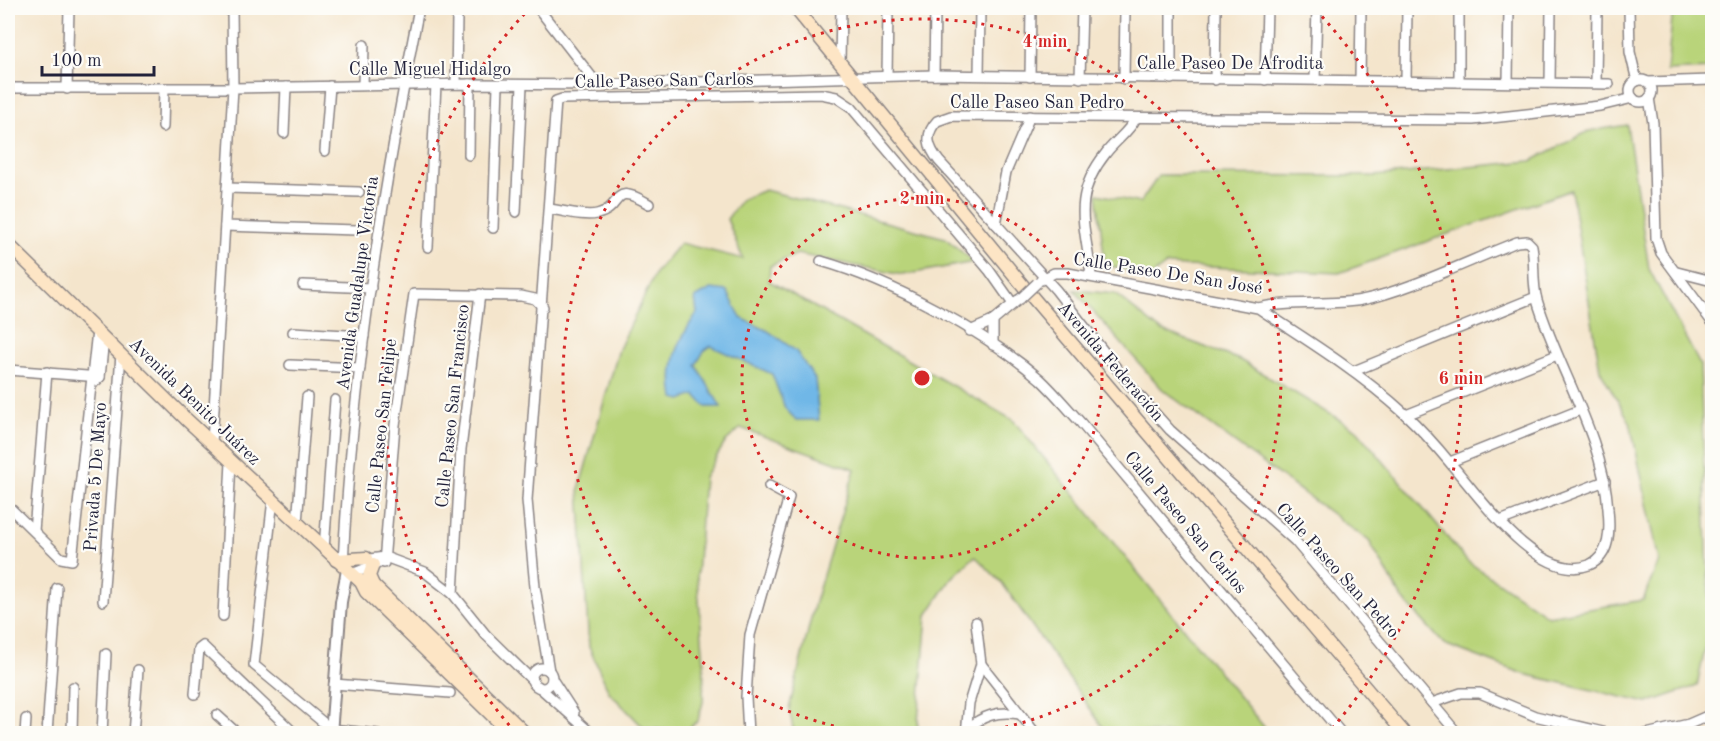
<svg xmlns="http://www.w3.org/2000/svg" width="1720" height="741" viewBox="0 0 1720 741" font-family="'Old Standard TT',serif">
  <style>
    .green { fill: #b9d47a; stroke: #6e7b5a; stroke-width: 1.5 }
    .water { fill: #6fb7e7; stroke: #486c91; stroke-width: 1.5 }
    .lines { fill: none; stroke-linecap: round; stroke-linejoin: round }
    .minor-casing { stroke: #8b8484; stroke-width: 12 }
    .tertiary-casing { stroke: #8b8484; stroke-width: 14 }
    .secondary-casing { stroke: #8b8484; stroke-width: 15 }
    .minor { stroke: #fff; stroke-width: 9 }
    .tertiary { stroke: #fff; stroke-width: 10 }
    .secondary { stroke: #fde5c5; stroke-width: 12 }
    .minor-bridge-casing { stroke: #8b8484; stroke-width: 12; stroke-linecap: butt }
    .minor-bridge { stroke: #fff; stroke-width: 9 }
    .ring { fill: none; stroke: #d62828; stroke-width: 3; stroke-dasharray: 3 6 }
    .labels { text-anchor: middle; stroke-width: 4.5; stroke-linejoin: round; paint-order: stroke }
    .street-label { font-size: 18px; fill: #22223b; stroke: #fdfcf7 }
    .centre { fill: #d62828; stroke: #fdfcf7; stroke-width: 3 }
    .ring-label { font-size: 18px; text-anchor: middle; font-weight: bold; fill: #d62828; stroke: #fdfcf7; stroke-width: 4.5; stroke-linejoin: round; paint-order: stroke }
  </style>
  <rect width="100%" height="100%" fill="#fdfcf7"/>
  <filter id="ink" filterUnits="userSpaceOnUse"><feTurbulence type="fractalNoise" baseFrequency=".0167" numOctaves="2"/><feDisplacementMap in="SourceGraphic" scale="12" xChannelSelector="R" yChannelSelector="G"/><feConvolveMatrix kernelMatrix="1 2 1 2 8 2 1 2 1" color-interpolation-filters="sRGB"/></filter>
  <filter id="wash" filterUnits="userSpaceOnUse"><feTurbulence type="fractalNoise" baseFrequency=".008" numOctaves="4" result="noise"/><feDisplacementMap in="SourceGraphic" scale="24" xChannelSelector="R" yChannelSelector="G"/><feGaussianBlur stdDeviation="1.35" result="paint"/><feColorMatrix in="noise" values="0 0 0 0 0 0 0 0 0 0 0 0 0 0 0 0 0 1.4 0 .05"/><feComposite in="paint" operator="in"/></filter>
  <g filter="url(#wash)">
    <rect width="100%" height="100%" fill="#f4e5cc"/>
    <g class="green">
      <polygon points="1673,8 1712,8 1712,69 1667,71"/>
      <polygon points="1627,125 1649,269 1700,365 1710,626 1697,686 1647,703 1524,674 1444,644 1402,598 1369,541 1163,390 1074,290 1115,294 1160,330 1240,360 1357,430 1467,561 1548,616 1643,600 1659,561 1630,422 1600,370 1571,190 1339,273 1166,265 1151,276 1105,265 1097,194 1140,203 1159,175 1374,176 1531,161 1589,131"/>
      <polygon points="765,190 945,238 974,262 903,275 797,254 770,266 769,281 1013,420 1269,733 1107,733 1002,583 975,556 951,579 927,615 917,733 794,733 789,709 815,602 855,469 741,428 726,441 704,477 697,576 704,663 703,702 698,720 685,732 644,728 609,692 589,647 579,489 619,349 656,272 680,243 743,259 727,219 742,199"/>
    </g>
    <path class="water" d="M711 289 727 291 741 318 768 331 796 351 815 379 819 420H796L785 408 772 374 711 346 704 351 696 365 721 407H706L695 395 681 400 674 398C668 365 678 340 697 313L695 298Z"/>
  </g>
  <g filter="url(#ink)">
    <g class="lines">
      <g class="minor-casing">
        <g id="minor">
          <polyline points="538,8 598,85"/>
          <polyline points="1629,8 1630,52 1637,81"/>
          <polyline points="840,63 841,8"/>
          <polyline points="934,75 935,8"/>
          <polyline points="979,75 980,8"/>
          <polyline points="887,76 888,8"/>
          <polyline points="1030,77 1031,8"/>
          <polyline points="1080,78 1082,8"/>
          <polyline points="1124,79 1125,8"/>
          <polyline points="1171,79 1171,8"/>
          <polyline points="1315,79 1317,8"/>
          <polyline points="1215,80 1216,8"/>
          <polyline points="1265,80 1267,8"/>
          <polyline points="1360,80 1361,8"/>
          <polyline points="1406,80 1407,8"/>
          <circle cx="1641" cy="91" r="11"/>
          <polyline points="1459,82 1459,8"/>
          <polyline points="1508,82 1509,8"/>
          <polyline points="1550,82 1551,8"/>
          <polyline points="1648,82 1712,80"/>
          <polyline points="1596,83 1597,8"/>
          <polyline points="456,84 457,16"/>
          <polyline points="363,85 364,45"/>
          <polyline points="8,88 233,88 470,84 598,85 934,75 1609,84"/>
          <polyline points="67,89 69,8"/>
          <polyline points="1649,98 1653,123 1656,238 1661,253 1712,322"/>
          <polyline points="163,127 164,88"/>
          <polyline points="284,133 286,87"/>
          <polyline points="325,151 330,86"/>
          <polyline points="469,155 470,84"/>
          <polyline points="227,188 359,192"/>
          <path d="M550 209C565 211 583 217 597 214 625 208 609 180 649 204"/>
          <polyline points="516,212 522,85"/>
          <polyline points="996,224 1006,172 1030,116"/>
          <polyline points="225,226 357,230"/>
          <polyline points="493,228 498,85"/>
          <polyline points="428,247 436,84"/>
          <path d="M821 261C891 281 984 331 1040 379 1054 392 1067 408 1081 423L1342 734"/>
          <polyline points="1677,272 1712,281"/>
          <path d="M1091 276C1086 226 1070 198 1106 153 1115 141 1129 132 1136 118"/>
          <path d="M1041 280 1054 273H1068L1258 308C1292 300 1328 306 1362 300 1410 290 1470 260 1517 242L1527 241 1532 246C1535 263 1532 283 1537 300 1558 370 1603 435 1608 509 1610 529 1611 556 1589 565 1539 584 1479 496 1451 464 1437 447 1421 429 1405 414 1360 373 1309 341 1258 308"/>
          <polyline points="303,285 371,288"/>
          <polyline points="970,331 993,321 1018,300"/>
          <polyline points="293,332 364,336"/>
          <polyline points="993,345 993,321"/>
          <polyline points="290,365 360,368"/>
          <polyline points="8,370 100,377"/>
          <polyline points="1354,371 1536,297"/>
          <polyline points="96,381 100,377 104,338"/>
          <polyline points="1406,415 1557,355"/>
          <polyline points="212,443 233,88 232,8"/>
          <polyline points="1450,462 1580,410"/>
          <polyline points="273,499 254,665 331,729 378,734"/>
          <polyline points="8,506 61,558 72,560 97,331"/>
          <polyline points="1500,521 1605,481"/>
          <polyline points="297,523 307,397"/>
          <polyline points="34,531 47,372"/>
          <polyline points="324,549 335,400"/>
          <polyline points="362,560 385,557 425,572 453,594 486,635 534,682"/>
          <polyline points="384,563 395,425 414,294 521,296 535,299 543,307"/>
          <path d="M343 564C352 377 383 191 419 8"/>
          <polyline points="352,574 377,564"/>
          <polyline points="453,594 461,449 480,294"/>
          <polyline points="103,601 121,354"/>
          <polyline points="223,616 231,462"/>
          <polyline points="981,664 1036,734"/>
          <circle cx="542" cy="678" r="10"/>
          <polyline points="549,671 535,587 527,500 556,101 562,99 821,94 836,97 851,107 989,270 1013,304"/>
          <polyline points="552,679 574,713"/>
          <polyline points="334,684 450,693"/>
          <polyline points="538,686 592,734"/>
          <polyline points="195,694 199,649 203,646 295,734"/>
          <polyline points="1432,703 1461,693 1480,693 1535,716 1611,734"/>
          <polyline points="217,715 238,734"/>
          <path d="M966 730C983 715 997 711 1020 714"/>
          <polyline points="25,734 26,719"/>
          <polyline points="47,734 57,588"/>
          <polyline points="72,734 73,687"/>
          <polyline points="102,734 106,654"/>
          <polyline points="133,734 138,670"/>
          <polyline points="748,734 746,697 750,635 789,497 769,486"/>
          <polyline points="966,734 969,703 981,664 976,622"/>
          <path d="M1458 734 1295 541 1170 430 1128 383 1056 290 939 161C928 147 924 135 937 121L951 116 1473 120 1600 106 1633 98"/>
          <polyline points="1646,734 1689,724 1712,714"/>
        </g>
      </g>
      <g class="tertiary-casing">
        <polyline id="tertiary" points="331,734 341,602 347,570"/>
      </g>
      <g class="secondary-casing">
        <g id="secondary">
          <polyline points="795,8 1034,299 1405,734"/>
          <polyline points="8,244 186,419 361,582 366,592 511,734"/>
          <polyline points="336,560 366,558"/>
          <polyline points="361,582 373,585 526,734"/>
          <polyline points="373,585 369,576 373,565"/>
        </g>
      </g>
      <use href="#minor" class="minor"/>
      <use href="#tertiary" class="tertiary"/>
      <use href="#secondary" class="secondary"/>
      <g class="minor-bridge-casing">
        <polyline id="minor-bridge" points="1020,299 1037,283"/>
      </g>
      <use href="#minor-bridge" class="minor-bridge"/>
    </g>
  </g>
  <g class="ring">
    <circle cx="922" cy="378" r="180"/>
    <path d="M869 733A359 359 0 1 1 975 733"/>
    <path d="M515 732A539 539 0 0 1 528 10M1316 10A539 539 0 0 1 1329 732"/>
  </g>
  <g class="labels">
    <g class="street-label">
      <text x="1230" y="69">Calle Paseo De Afrodita</text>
      <text x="430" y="75">Calle Miguel Hidalgo</text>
      <text transform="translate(664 80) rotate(-1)" y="6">Calle Paseo San Carlos</text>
      <text x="1037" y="108">Calle Paseo San Pedro</text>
      <text transform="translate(1168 273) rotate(9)" y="6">Calle Paseo De San José</text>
      <text transform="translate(357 283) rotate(-82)" y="6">Avenida Guadalupe Victoria</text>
      <text transform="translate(1111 361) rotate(49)" y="6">Avenida Federación</text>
      <text transform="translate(195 401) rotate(44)" y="6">Avenida Benito Juárez</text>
      <text transform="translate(452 406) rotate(-84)" y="6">Calle Paseo San Francisco</text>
      <text transform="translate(381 426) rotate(-84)" y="6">Calle Paseo San Felipe</text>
      <text transform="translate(95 477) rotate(-86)" y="6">Privada 5 De Mayo</text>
      <text transform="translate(1186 522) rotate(50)" y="6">Calle Paseo San Carlos</text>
      <text transform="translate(1338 570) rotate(48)" y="6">Calle Paseo San Pedro</text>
    </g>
  </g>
  <circle cx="922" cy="378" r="9" class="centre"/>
  <g class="ring-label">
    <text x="1045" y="47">4 min</text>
    <text x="922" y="204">2 min</text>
    <text x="1461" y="384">6 min</text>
  </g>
  <rect width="1720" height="741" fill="none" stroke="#fdfcf7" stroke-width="30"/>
  <path d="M42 66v9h112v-9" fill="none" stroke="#22223b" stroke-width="3"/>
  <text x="51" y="66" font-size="18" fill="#22223b" stroke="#fdfcf7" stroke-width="4.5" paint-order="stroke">100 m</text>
</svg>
